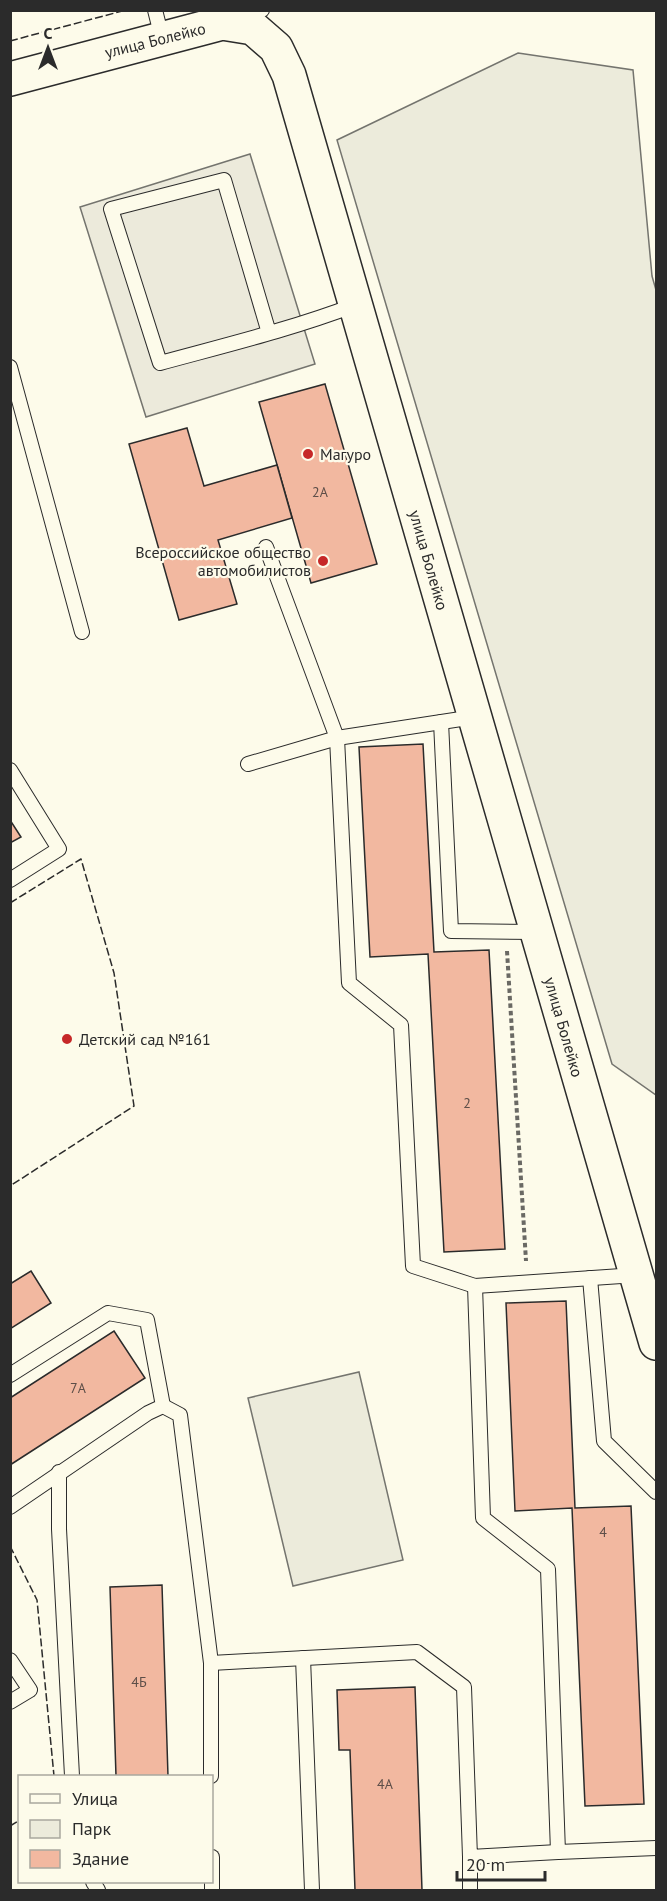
<svg xmlns="http://www.w3.org/2000/svg" width="667" height="1901" viewBox="0 0 667 1901" font-family="'PT Sans',sans-serif">
  <style>
    .green { fill: #ecebdb; stroke: #74746e; stroke-width: 1.5 }
    .parking { fill: #eceadb; stroke: #74746e; stroke-width: 1.5 }
    .building { fill: #f2b8a0; stroke: #2b2b2b; stroke-width: 1.5 }
    .lines { fill: none; stroke-linecap: round; stroke-linejoin: round }
    .service-casing { stroke: #2b2b2b; stroke-width: 16 }
    .tertiary-casing { stroke: #2b2b2b; stroke-width: 36 }
    .path { stroke: #6a6964; stroke-width: 4; stroke-dasharray: 4.5 3; stroke-linecap: butt }
    .service { stroke: #fdfbea; stroke-width: 14 }
    .tertiary { stroke: #fdfbea; stroke-width: 33 }
    .fence { stroke: #2b2b2b; stroke-width: 1.5; stroke-dasharray: 8 3; stroke-linecap: butt }
    .poi-dot { fill: #c62828; stroke: #fdfbea; stroke-width: 2 }
    .labels { text-anchor: middle; stroke-width: 4.5; stroke-linejoin: round; paint-order: stroke }
    .number-label { font-size: 14px; fill: #5d4e48 }
    .street-label { font-size: 16px; fill: #2b2b2b; stroke: #fdfbea }
    .poi-label { font-size: 16px; fill: #2b2b2b; stroke: #fdfbea; text-anchor: start }
  </style>
  <rect width="100%" height="100%" fill="#fdfbea"/>
  <g class="green">
    <polygon points="518,53 633,70 652,276 656,290 656,1095 612,1064 337,140"/>
    <polygon points="359,1372 403,1560 293,1586 248,1398"/>
  </g>
  <polygon class="parking" points="250,154 315,364 146,417 80,207"/>
  <g class="building">
    <polygon points="325,384 377,564 311,583 259,402"/>
    <polygon points="187,428 204,486 277,465 292,518 218,540 237,604 179,620 129,444"/>
    <polygon points="423,744 434,952 489,950 505,1249 444,1252 428,954 370,957 359,747"/>
    <polygon points="10,820 21,837 10,843"/>
    <polygon points="31,1271 51,1303 10,1329 10,1284"/>
    <polygon points="566,1301 575,1508 631,1506 644,1804 585,1806 572,1508 515,1511 506,1303"/>
    <polygon points="114,1331 145,1378 10,1465 10,1398"/>
    <polygon points="162,1585 168,1776 116,1776 110,1587"/>
    <polygon points="415,1687 422,1890 355,1890 350,1750 339,1750 337,1690"/>
  </g>
  <g class="lines">
    <g class="service-casing">
      <g id="service">
        <polyline points="155,10 162,38"/>
        <polyline points="241,17 262,10"/>
        <path d="M269 333 224 180 111 209 160 363C226 345 292 329 355 305"/>
        <polyline points="10,367 82,632"/>
        <polyline points="266,547 337,738 349,983 401,1025 413,1266 475,1286 636,1275"/>
        <polyline points="441,722 451,931 537,932"/>
        <polyline points="248,764 337,738 474,717"/>
        <polyline points="10,770 59,849 10,880"/>
        <polyline points="590,1278 604,1441 656,1492"/>
        <polyline points="475,1286 483,1518 548,1569 558,1852 656,1848"/>
        <polyline points="10,1375 108,1313 147,1320 163,1406 148,1413 10,1507"/>
        <polyline points="163,1406 180,1415 211,1663 211,1776"/>
        <polyline points="59,1472 59,1529 72,1776"/>
        <polyline points="303,1658 312,1890"/>
        <polyline points="10,1660 30,1690 10,1702"/>
        <polyline points="211,1663 417,1652 464,1687 470,1857 558,1852"/>
        <polyline points="212,1857 212,1890"/>
        <polyline points="470,1857 470,1890"/>
        <polyline points="93,1882 98,1890"/>
      </g>
    </g>
    <g class="tertiary-casing">
      <polyline id="tertiary" points="10,79 222,23 253,28 276,48 289,75 656,1343"/>
    </g>
    <polyline class="path" points="507,951 526,1261"/>
    <use href="#service" class="service"/>
    <use href="#tertiary" class="tertiary"/>
    <g class="fence">
      <polyline points="10,41 126,10"/>
      <polyline points="10,903 81,859 114,973 134,1106 10,1186"/>
      <polyline points="10,1546 37,1600 54,1776"/>
      <polyline points="10,1826 20,1820"/>
    </g>
  </g>
  <g class="poi-dot">
    <circle cx="308" cy="454" r="6"/>
    <circle cx="323" cy="561" r="6"/>
    <circle cx="67" cy="1039" r="6"/>
  </g>
  <g class="labels">
    <g class="number-label">
      <text x="320" y="497">2А</text>
      <text x="467" y="1108">2</text>
      <text x="78" y="1393">7А</text>
      <text x="603" y="1537">4</text>
      <text x="139" y="1687">4Б</text>
      <text x="385" y="1789">4А</text>
    </g>
    <g class="street-label">
      <text transform="translate(155 40) rotate(-14)" y="6">улица Болейко</text>
      <text transform="translate(429 560) rotate(74)" y="6">улица Болейко</text>
      <text transform="translate(564 1027) rotate(74)" y="6">улица Болейко</text>
    </g>
    <g class="poi-label">
      <text x="320" y="460">Магуро</text>
      <text x="311" y="558" text-anchor="end">Всероссийское общество<tspan x="311" dy="18">автомобилистов</tspan></text>
      <text x="79" y="1045">Детский сад №161</text>
    </g>
  </g>
  <rect width="667" height="1901" fill="none" stroke="#2b2b2b" stroke-width="24"/>
  <rect x="18" y="1775" width="195" height="108" fill="#fdfbea" stroke="#a9a89e" stroke-width="1.5"/>
  <rect x="30" y="1794" width="30" height="9" fill="#fdfbea" stroke="#a9a89e" stroke-width="1.5"/>
  <text x="72" y="1805" font-size="18" fill="#2b2b2b">Улица</text>
  <rect x="30" y="1820" width="30" height="18" fill="#ecebdb" stroke="#a9a89e" stroke-width="1.5"/>
  <text x="72" y="1835" font-size="18" fill="#2b2b2b">Парк</text>
  <rect x="30" y="1850" width="30" height="18" fill="#f2b8a0" stroke="#a9a89e" stroke-width="1.5"/>
  <text x="72" y="1865" font-size="18" fill="#2b2b2b">Здание</text>
  <g transform="translate(48 48)" stroke="#fdfbea" stroke-width="4.5" paint-order="stroke">
  <path d="M0-4.5L10 22L0 15L-10 22Z" fill="#2b2b2b"/>
  <text y="-9" font-size="16" font-weight="bold" text-anchor="middle" fill="#2b2b2b">С</text>
  </g>
  <path d="M457 1871v9h88v-9" fill="none" stroke="#2b2b2b" stroke-width="3"/>
  <text x="466" y="1871" font-size="18" fill="#2b2b2b" stroke="#fdfbea" stroke-width="4.5" paint-order="stroke">20 m</text>
</svg>
